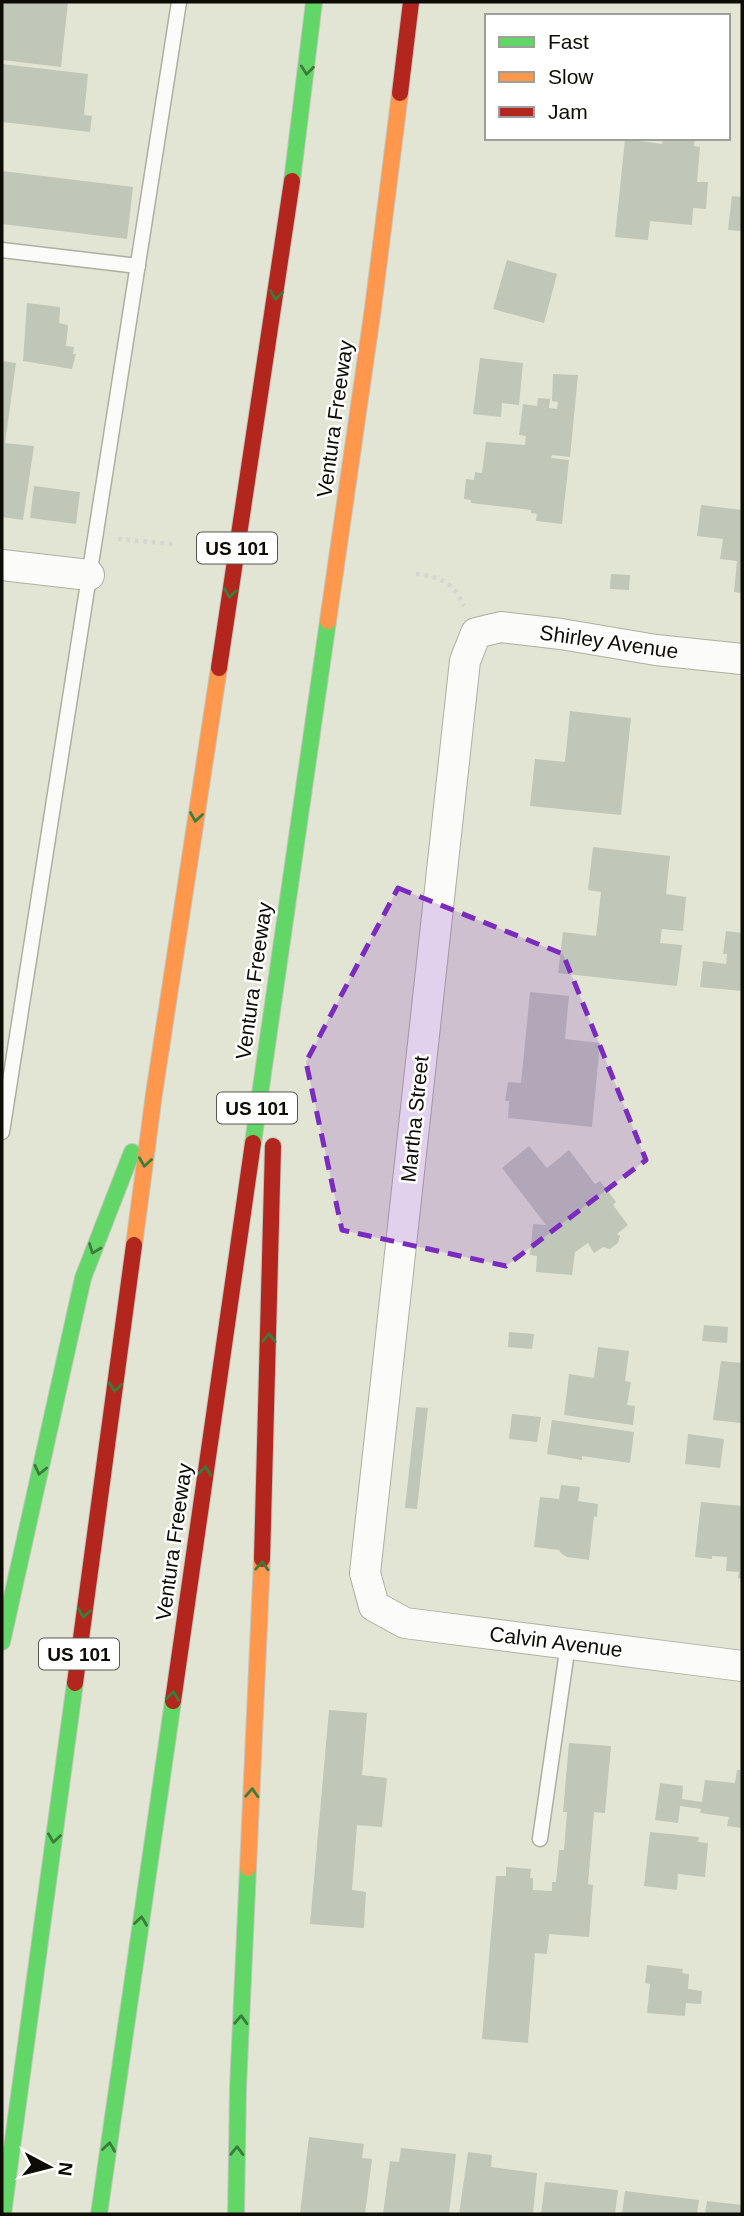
<svg xmlns="http://www.w3.org/2000/svg" width="744" height="2216" viewBox="0 0 744 2216" font-family="Arial,sans-serif">
  <style>
    .building { fill: #c0c6b8 }
    .lines { fill: none; stroke-linecap: round; stroke-linejoin: round }
    .lane-casing { stroke: #adafa1; stroke-width: 17 }
    .street-casing { stroke: #adafa1; stroke-width: 32 }
    .fast-casing { stroke: #c4c5be; stroke-width: 18 }
    .slow-casing { stroke: #c4c5be; stroke-width: 18 }
    .jam-casing { stroke: #c4c5be; stroke-width: 18 }
    .path { stroke: #d5d5d1; stroke-width: 4.5; stroke-dasharray: 3.5 5; stroke-linecap: butt }
    .lane { stroke: #fbfbf9; stroke-width: 14 }
    .street { stroke: #fbfbf9; stroke-width: 30 }
    .fast { stroke: #63d668; stroke-width: 16 }
    .slow { stroke: #ff974d; stroke-width: 16 }
    .jam { stroke: #b3261e; stroke-width: 16 }
    .oneway { stroke: #3c7c3b }
    .marked { fill: #7b2cbf; fill-opacity: 0.2; stroke: #7b2cbf; stroke-width: 5; stroke-dasharray: 14 9; stroke-linejoin: round }
    .labels { text-anchor: middle; stroke-width: 5; stroke-linejoin: round; paint-order: stroke }
    .shield { fill: #fff; stroke: #565650; stroke-width: 2 }
    .shield-label { font-size: 19px; font-weight: bold; fill: #0d0d05 }
    .street-label { font-size: 21px; fill: #0d0d05; stroke: #fff }
  </style>
  <rect width="100%" height="100%" fill="#e3e5d4"/>
  <g class="building">
    <polygon points="2,2 68,2 61,67 2,60"/>
    <polygon points="2,64 88,74 84,115 92,116 90,132 2,122"/>
    <polygon points="663,138 695,139 694,146 700,147 697,182 708,182 706,209 693,208 692,225 650,221 648,240 615,237 625,139 662,144"/>
    <polygon points="2,171 133,187 127,239 2,224"/>
    <polygon points="732,196 742,197 742,231 728,230"/>
    <polygon points="507,260 557,274 544,323 493,309"/>
    <polygon points="27,303 60,307 59,323 68,325 66,346 74,347 73,354 76,354 72,369 23,361"/>
    <polygon points="480,358 523,363 519,405 502,403 501,417 473,414"/>
    <polygon points="2,361 16,363 5,443 34,446 23,520 2,517"/>
    <polygon points="553,374 578,375 570,457 552,455 551,458 569,460 562,524 536,521 537,514 531,513 531,510 471,503 471,500 464,499 466,479 474,480 475,472 482,473 486,442 525,445 526,436 519,435 523,404 537,406 538,398 550,399 549,408 557,409 558,402 552,401"/>
    <polygon points="34,486 80,492 76,524 30,518"/>
    <polygon points="701,505 742,510 742,593 734,592 737,561 720,559 723,539 697,536"/>
    <polygon points="611,574 630,575 629,590 610,589"/>
    <polygon points="570,711 631,718 621,815 530,806 535,759 565,762"/>
    <polygon points="593,847 670,856 666,894 686,897 683,931 662,929 660,943 682,945 677,986 558,973 563,932 596,936 601,892 588,890"/>
    <polygon points="726,931 742,933 742,991 700,987 703,961 726,964 727,954 723,954"/>
    <polygon points="530,992 569,996 565,1039 600,1043 592,1127 508,1118 509,1101 505,1101 508,1082 521,1083"/>
    <polygon points="529,1146 547,1168 569,1150 595,1184 600,1181 616,1202 613,1205 628,1225 617,1234 620,1236 618,1243 610,1249 603,1247 594,1253 588,1243 575,1252 572,1275 536,1272 537,1256 530,1255 533,1224 546,1225 502,1168"/>
    <polygon points="704,1325 728,1327 727,1343 702,1341"/>
    <polygon points="509,1332 534,1334 532,1349 508,1347"/>
    <polygon points="598,1347 629,1351 625,1381 631,1382 627,1405 635,1406 633,1425 564,1415 569,1374 594,1378"/>
    <polygon points="721,1361 742,1363 741,1423 713,1420"/>
    <polygon points="416,1407 428,1408 417,1509 405,1508"/>
    <polygon points="512,1414 541,1417 537,1442 509,1439"/>
    <polygon points="552,1420 634,1432 630,1463 582,1456 582,1460 547,1454"/>
    <polygon points="688,1434 724,1439 720,1468 685,1464"/>
    <polygon points="561,1485 580,1487 578,1501 598,1504 597,1517 594,1516 589,1560 567,1557 562,1554 559,1550 534,1547 540,1497 559,1499"/>
    <polygon points="701,1502 742,1506 742,1579 738,1578 739,1572 726,1571 727,1557 712,1556 712,1559 695,1557"/>
    <polygon points="329,1710 367,1713 362,1775 387,1778 382,1827 357,1825 352,1890 366,1892 364,1928 310,1924"/>
    <polygon points="569,1743 611,1746 605,1813 594,1812 588,1884 593,1885 589,1937 549,1934 547,1954 535,1953 528,2043 482,2039 496,1876 506,1876 506,1867 531,1869 530,1878 533,1878 533,1890 552,1891 552,1882 556,1882 559,1850 564,1850 567,1812 563,1812"/>
    <polygon points="737,1770 742,1770 742,1828 727,1826 729,1817 700,1813 701,1809 680,1806 678,1823 655,1820 660,1783 683,1786 682,1799 702,1802 705,1780 735,1783"/>
    <polygon points="650,1832 699,1837 698,1842 708,1843 705,1877 678,1874 677,1890 644,1886"/>
    <polygon points="647,1965 683,1969 682,1973 689,1974 688,1989 702,1991 701,2004 686,2003 685,2016 647,2013 650,1984 645,1983"/>
    <polygon points="309,2137 364,2144 362,2158 372,2159 365,2214 300,2214"/>
    <polygon points="401,2148 456,2154 449,2214 383,2214 390,2161 399,2162"/>
    <polygon points="468,2152 492,2155 491,2167 537,2173 533,2214 459,2214"/>
    <polygon points="545,2182 618,2190 615,2214 541,2214"/>
    <polygon points="625,2191 699,2200 697,2214 622,2214"/>
    <polygon points="707,2201 742,2205 742,2214 705,2214"/>
  </g>
  <g class="lines">
    <g class="lane-casing">
      <g id="lane">
        <polyline points="2,250 138,266"/>
        <polyline points="2,1132 179,2"/>
        <polyline points="540,1839 568,1644"/>
      </g>
    </g>
    <g class="street-casing">
      <g id="street">
        <polyline points="2,565 89,575"/>
        <polyline points="742,659 656,650 561,634 501,627 476,633 465,661 365,1573 374,1606 405,1623 742,1666"/>
      </g>
    </g>
    <g class="fast-casing">
      <g id="fast">
        <polyline points="292,181 314,2"/>
        <polyline points="253,1143 328,621"/>
        <polyline points="2,1642 83,1278 132,1152"/>
        <polyline points="3,2214 75,1683"/>
        <polyline points="99,2214 173,1701"/>
        <polyline points="236,2214 238,2088 248,1868"/>
      </g>
    </g>
    <g class="slow-casing">
      <g id="slow">
        <polyline points="328,621 373,308 400,93"/>
        <polyline points="134,1245 154,1094 219,668"/>
        <polyline points="248,1868 262,1559"/>
      </g>
    </g>
    <g class="jam-casing">
      <g id="jam">
        <polyline points="400,93 411,2"/>
        <polyline points="219,668 292,181"/>
        <polyline points="262,1559 273,1146"/>
        <polyline points="75,1683 134,1245"/>
        <polyline points="173,1701 253,1143"/>
      </g>
    </g>
    <g class="path">
      <polyline points="118,539 172,544"/>
      <path d="M416 574C442 578 452 581 464 606"/>
    </g>
    <use href="#lane" class="lane"/>
    <use href="#street" class="street"/>
    <use href="#fast" class="fast"/>
    <use href="#slow" class="slow"/>
    <use href="#jam" class="jam"/>
  </g>
  <defs><path id="oneway-chevron" d="M-2-3.5L2.5 0L-2 3.5" fill="none" stroke-width="1.6" stroke-linecap="round" stroke-linejoin="round" transform="scale(1.75)"/></defs>
  <g class="oneway">
    <use href="#oneway-chevron" transform="translate(307 70) rotate(96)"/>
    <use href="#oneway-chevron" transform="translate(276 295) rotate(99)"/>
    <use href="#oneway-chevron" transform="translate(230 593) rotate(99)"/>
    <use href="#oneway-chevron" transform="translate(196 817) rotate(99)"/>
    <use href="#oneway-chevron" transform="translate(145 1162) rotate(98)"/>
    <use href="#oneway-chevron" transform="translate(94 1249) rotate(111)"/>
    <use href="#oneway-chevron" transform="translate(269 1338) rotate(-89)"/>
    <use href="#oneway-chevron" transform="translate(115 1387) rotate(98)"/>
    <use href="#oneway-chevron" transform="translate(40 1470) rotate(103)"/>
    <use href="#oneway-chevron" transform="translate(205 1471) rotate(-82)"/>
    <use href="#oneway-chevron" transform="translate(262 1566) rotate(-87)"/>
    <use href="#oneway-chevron" transform="translate(84 1613) rotate(98)"/>
    <use href="#oneway-chevron" transform="translate(173 1696) rotate(-82)"/>
    <use href="#oneway-chevron" transform="translate(252 1793) rotate(-87)"/>
    <use href="#oneway-chevron" transform="translate(54 1838) rotate(98)"/>
    <use href="#oneway-chevron" transform="translate(141 1921) rotate(-82)"/>
    <use href="#oneway-chevron" transform="translate(241 2020) rotate(-87)"/>
    <use href="#oneway-chevron" transform="translate(109 2147) rotate(-82)"/>
    <use href="#oneway-chevron" transform="translate(237 2151) rotate(-89)"/>
  </g>
  <path class="marked" d="M398 888 563 954 646 1160 506 1266 342 1230 306 1062Z"/>
  <g class="labels">
    <g class="shield">
      <rect x="197" y="532.5" width="80" height="31" rx="5"/>
      <rect x="217" y="1092.5" width="80" height="31" rx="5"/>
      <rect x="39" y="1638.5" width="80" height="31" rx="5"/>
    </g>
    <g class="shield-label">
      <text x="237" y="555">US 101</text>
      <text x="257" y="1115">US 101</text>
      <text x="79" y="1661">US 101</text>
    </g>
    <g class="street-label">
      <text transform="translate(335 419) rotate(-82)" y="7">Ventura Freeway</text>
      <text transform="translate(609 642) rotate(8)" y="7">Shirley Avenue</text>
      <text transform="translate(254 981) rotate(-82)" y="7">Ventura Freeway</text>
      <text transform="translate(415 1119) rotate(-84)" y="7">Martha Street</text>
      <text transform="translate(174 1542) rotate(-82)" y="7">Ventura Freeway</text>
      <text transform="translate(556 1642) rotate(7)" y="7">Calvin Avenue</text>
    </g>
  </g>
  <rect width="744" height="2216" fill="none" stroke="#0d0d05" stroke-width="7"/>
  <rect x="485" y="14" width="245" height="126" fill="#ffffff" stroke="#9e9e9b" stroke-width="2"/>
  <rect x="499" y="37" width="35" height="10" fill="#63d668" stroke="#9e9e9b" stroke-width="2"/>
  <text x="548" y="49" font-size="21" fill="#0d0d05">Fast</text>
  <rect x="499" y="72" width="35" height="10" fill="#ff974d" stroke="#9e9e9b" stroke-width="2"/>
  <text x="548" y="84" font-size="21" fill="#0d0d05">Slow</text>
  <rect x="499" y="107" width="35" height="10" fill="#b3261e" stroke="#9e9e9b" stroke-width="2"/>
  <text x="548" y="119" font-size="21" fill="#0d0d05">Jam</text>
  <g transform="translate(49 2167) rotate(97)" stroke="#ffffff" stroke-width="5" paint-order="stroke">
  <path d="M0-5L12 26L0 18L-12 26Z" fill="#0d0d05"/>
  <text y="-10" font-size="19" font-weight="bold" text-anchor="middle" fill="#0d0d05">N</text>
  </g>
</svg>
